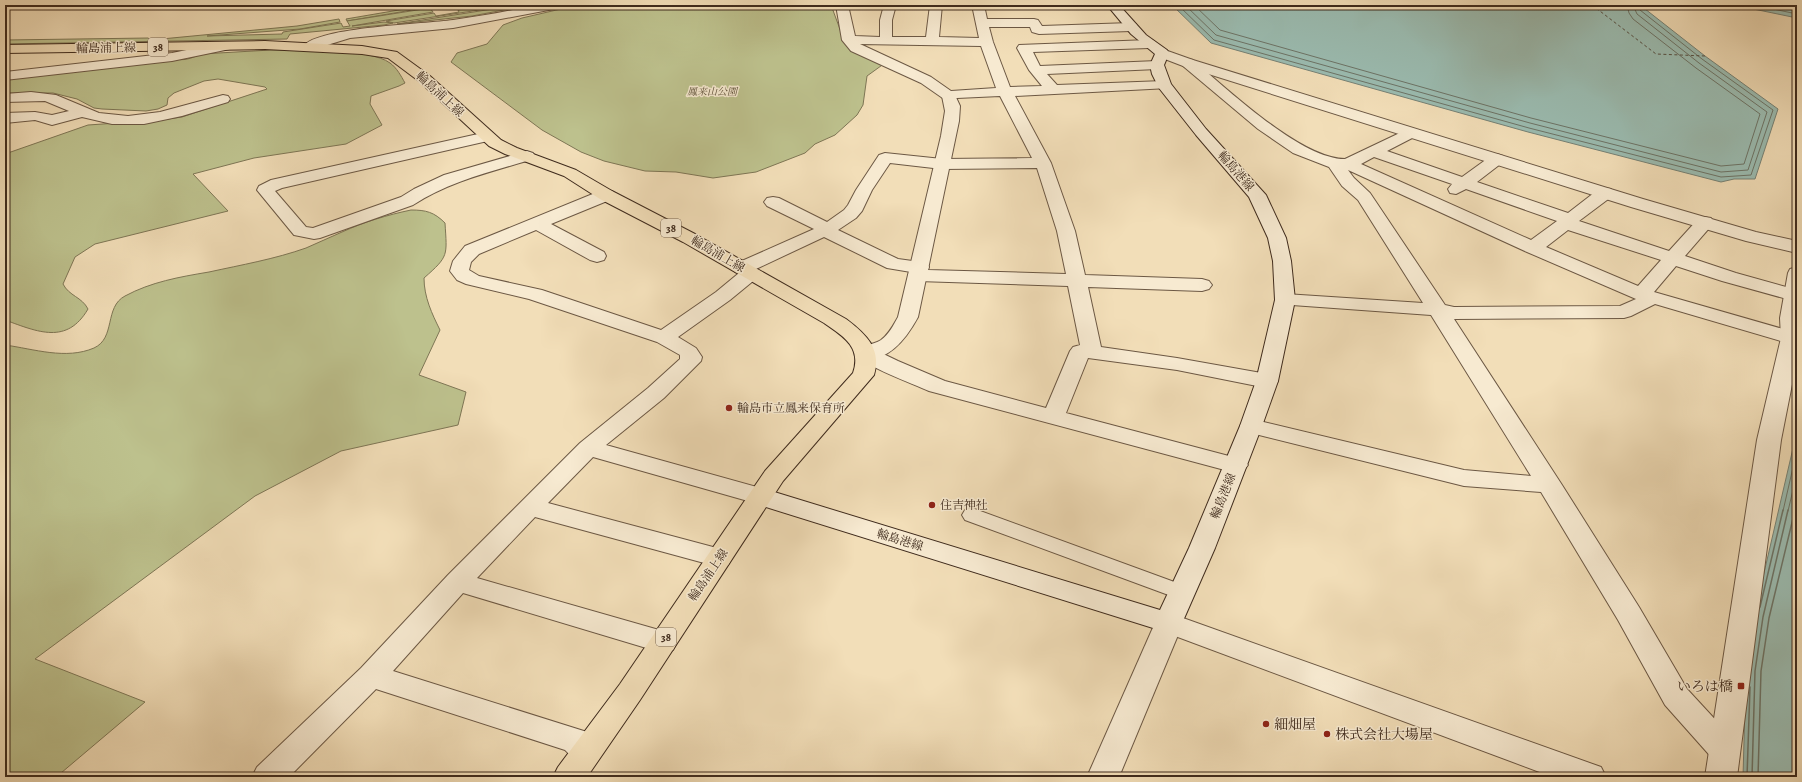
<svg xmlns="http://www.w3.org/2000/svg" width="1802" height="782" viewBox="0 0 1802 782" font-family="Alegreya,'Noto Serif JP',serif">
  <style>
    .green { fill: #bdc18d; stroke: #7e7655 }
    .water { fill: #9bbcb1; stroke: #768276 }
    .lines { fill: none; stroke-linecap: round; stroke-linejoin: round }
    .shore-far1 { stroke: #6d7467; stroke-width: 1 }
    .shore { stroke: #6d7467; stroke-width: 1.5 }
    .ferry { stroke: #564f42; stroke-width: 1; stroke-dasharray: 3 2.5; stroke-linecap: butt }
    .pedestrian-casing { stroke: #6c5844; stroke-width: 2 }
    .minor-casing { stroke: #6c5844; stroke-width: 2 }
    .tertiary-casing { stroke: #6c5844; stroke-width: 2 }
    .secondary-casing { stroke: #3f2b1d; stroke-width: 2 }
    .primary-casing { stroke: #3f2b1d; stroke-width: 2 }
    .pedestrian { fill: #f7ead1; fill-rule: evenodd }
    .minor { fill: #f7ead1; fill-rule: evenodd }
    .tertiary { fill: #f7ead1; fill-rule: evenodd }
    .secondary { fill: #f7ead1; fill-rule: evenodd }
    .primary { fill: #f2deb8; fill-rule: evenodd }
    .poi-dot { fill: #8f2418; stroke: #f7ead1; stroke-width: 1.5 }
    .labels { text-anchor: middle; stroke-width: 3; stroke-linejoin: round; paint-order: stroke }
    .far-park-label { font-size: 10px; font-style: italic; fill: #5e5039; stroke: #f7ead1 }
    .shield { fill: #f7ead1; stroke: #766453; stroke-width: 1 }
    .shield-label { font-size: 11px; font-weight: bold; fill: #3f2b1d }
    .street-label { font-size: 12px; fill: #3f2b1d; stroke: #f7ead1 }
    .poi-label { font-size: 12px; fill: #3f2b1d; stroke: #f7ead1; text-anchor: start }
    .near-poi-label { font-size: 14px; fill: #3f2b1d; stroke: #f7ead1; text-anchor: start }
  </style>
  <rect width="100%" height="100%" fill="#f2deb8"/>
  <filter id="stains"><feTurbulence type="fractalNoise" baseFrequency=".005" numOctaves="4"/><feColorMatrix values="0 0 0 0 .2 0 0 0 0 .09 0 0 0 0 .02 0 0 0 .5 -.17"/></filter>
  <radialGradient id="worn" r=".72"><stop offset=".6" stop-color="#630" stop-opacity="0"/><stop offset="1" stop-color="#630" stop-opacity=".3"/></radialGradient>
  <g class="green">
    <polygon points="428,5 430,7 347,21 346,19"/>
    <polygon points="486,5 512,5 394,23 386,21 434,13 436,16 459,12 458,10"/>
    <polygon points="518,5 530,5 472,16 397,24"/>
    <polygon points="578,5 635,5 646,8 692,5 831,5 841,32 885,63 867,76 863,105 857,115 835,135 815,144 805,153 756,172 713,178 676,172 645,171 604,161 581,152 542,130 451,62 457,53 487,44 503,25 522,18"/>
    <polygon points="430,8 433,12 352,26 384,22 393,23 384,25 290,34 287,39 5,44 5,40 148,38 151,40 297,26 339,19 340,22 300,29 207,36 282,34 283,32 341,23 343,27 350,26 347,21"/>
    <path d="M271 50C297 50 370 48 390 63 397 68 401 76 405 83L399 86 371 96 370 104 382 125 346 144 254 158 193 174 228 211 95 244 75 257 63 284C69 296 82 297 88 309 67 345 38 332 5 320V154L88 125 161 120 182 117 267 89 265 87 218 79 204 81 174 93 168 98 167 105 158 109 146 111 102 109 94 108 77 99 53 93H5V78L173 58C183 62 192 58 201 54Z"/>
    <path d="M411 210C426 210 434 212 445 223 447 256 449 256 424 278 424 297 432 314 440 330L419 375 466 392 458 425 341 451 255 496 35 659 145 702 61 773 52 777H5V345C34 349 66 360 94 348 116 338 104 307 125 296 151 282 179 277 209 272 241 265 275 259 306 248 318 243 330 237 342 232 364 222 387 215 411 210Z"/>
  </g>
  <g class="water">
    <polygon points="1172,5 1640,5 1705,56 1778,109 1755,179 1734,179 1721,182 1528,132 1211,43"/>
    <polygon points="1734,5 1797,5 1797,18"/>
    <polygon points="1797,431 1797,777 1743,777 1746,670 1754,616"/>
  </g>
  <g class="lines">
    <g class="shore-far1">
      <polyline points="1178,5 1214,40 1529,128 1721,177 1751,175 1773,110 1702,59 1640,10 1638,5"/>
      <polyline points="1185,5 1216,35 1530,123 1721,172 1748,170 1767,112 1699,63 1637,14 1633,5"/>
      <polyline points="1194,5 1220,30 1531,118 1721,166 1744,164 1760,114 1696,68 1633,19 1629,13 1627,5"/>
      <polyline points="1754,5 1797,14"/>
      <polyline points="1783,511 1797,450"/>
      <polyline points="1788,511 1797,473"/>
      <polyline points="1794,511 1797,500"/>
    </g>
    <g class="shore">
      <polyline points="1760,607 1783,510"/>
      <polyline points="1747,777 1750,687"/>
      <polyline points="1752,777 1755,671 1763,617 1788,510"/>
      <polyline points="1758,777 1761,671 1769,618 1795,510"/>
    </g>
    <polyline class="ferry" points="1592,5 1656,54 1705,56"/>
    <g class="pedestrian-casing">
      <polygon id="pedestrian" points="972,508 1188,587 1191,592 1188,597 1181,600 1174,597 965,520 962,515 965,510"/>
    </g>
    <g class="minor-casing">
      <g id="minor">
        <path d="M836 5H848L855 36 880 37V20L884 5H896L892 20V37H926L930 5H942L939 37 979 38 972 5H984L987 19H1034L1038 20 1042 26 1131 23 1136 24 1137 27 1136 30 1131 31 1039 34 1032 32 1030 27H989L993 42 1010 87 1042 86 1029 70 1017 48 1019 45 1149 40 1154 41 1156 44 1154 47 1149 48 1033 52 1040 66 1157 61 1162 62 1164 65 1162 68 1157 69 1047 74 1057 85 1164 81 1169 82 1171 85 1169 88 1015 96 1051 163 1075 231 1085 275 1202 279 1209 281 1212 285 1209 289 1202 291 1088 287 1101 347 1177 358 1267 374 1275 376 1278 381 1275 386 1267 388 1177 370 1088 358 1066 413 1244 460 1248 465 1244 470 1236 473 929 391C912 383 865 367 855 353L859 349 866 347 873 349 898 361 945 381 1046 408 1070 351 1073 347 1080 345 1068 286 918 281 911 279 908 275 911 272 887 268 824 237 756 269 760 273 758 277 730 300 678 337 696 348 702 357 701 361 664 398 606 445 771 491 774 497 771 503 762 505 593 457 548 503 728 551 732 558 728 565 719 567 535 517 477 578 673 634 677 642 673 650 663 653 463 593 393 671 587 732 598 742 603 751 598 760C582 766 577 762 565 750L376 689 289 777H252L257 767 361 668 448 575 580 443 648 388 680 359V355L657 342 529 299 466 284 457 280 450 271 453 261 465 246 600 191 606 190 612 191 615 195 612 199 551 224 604 252 606 256 604 260 597 262 590 260 536 230 479 254 471 262 469 270 479 276 542 290 661 330 716 292 739 273 735 272 733 268 735 264 814 229 767 206 764 202 767 198 773 197 779 198 827 222 844 210 848 205 856 190 879 155 885 153 942 159 1032 158 1000 96 957 98 949 100 944 99 921 83 851 51 842 40ZM860 44 981 46 996 88 951 91 931 77ZM890 163 942 169 1037 168 1057 231 1066 274 928 270 929 267 927 263 898 259 838 230 856 218 862 211 872 190Z"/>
        <polygon points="225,42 230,43 232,46 230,49 172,61 5,80 5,72 172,53"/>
        <path d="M1188 59 1193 60C1227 89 1301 159 1345 159L1406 130 1411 128 1416 130 1419 133 1416 136 1387 151 1462 177 1491 156 1497 154 1503 156 1505 159 1503 162 1477 182 1568 213 1599 189 1605 188 1611 189 1613 193 1611 197 1579 221 1669 251 1699 218 1705 217 1711 218 1714 222 1711 226 1685 256 1736 273 1797 290V300L1794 301 1722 281 1676 266 1654 292 1797 333V343L1791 344 1655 304 1631 316 1624 318 1454 319 1562 485 1639 607 1687 689 1735 741 1740 750 1735 759 1724 763 1713 759 1665 705 1618 620 1541 492 1464 486 1243 431 1240 426 1243 421 1251 419 1464 470 1531 476 1431 315 1278 304 1275 300 1278 296 1285 294 1423 303 1358 200 1342 186 1329 167 1293 153 1258 129 1183 66 1181 63 1183 60ZM1374 157 1452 184 1448 189 1450 193 1456 194 1466 189 1557 221 1531 240 1361 164ZM1348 170 1527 252 1636 299 1620 306 1454 307 1445 305 1370 193 1354 178ZM1568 230 1661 260 1638 286 1546 247Z"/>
        <polygon points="31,92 56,95 99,113 128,116 160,112 223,95 228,96 230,99 228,102 182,116 144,124 112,124 82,117 52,125 35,120 5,123 5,113 35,112 52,115 69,111 45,101 5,102 5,94"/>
        <path d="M487 132 492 134 495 137 492 140 282 188 275 191 306 227 313 228 401 197 414 189 444 175 527 151 533 153 535 156 533 159C491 172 450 181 413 205L320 238 314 239 294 235 257 190 259 186 271 180Z"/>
        <polygon points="1169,613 1179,616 1183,623 1119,777 1087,777 1155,623 1159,616"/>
      </g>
    </g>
    <g class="tertiary-casing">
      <g id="tertiary">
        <path d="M537 5H560L558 8 554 9 453 28 350 38 311 50 306 49 304 46C317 27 427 24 453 20 482 16 509 11 537 5Z"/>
        <polygon points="1162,49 1193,60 1643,199 1756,232 1797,241 1797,253 1746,241 1631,207 1183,66 1157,56 1155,53 1157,50"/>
        <path d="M949 92 954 93 960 106 959 121 918 317C906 339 887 365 859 357L855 353C861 345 873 345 881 340 889 334 893 326 898 317L941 136 945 111 942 96 944 93Z"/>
        <polygon points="1797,267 1797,359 1781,440 1737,777 1705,777 1757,440 1781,338 1780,318 1788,273 1790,269"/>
        <polygon points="1169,613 1601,767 1606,777 1553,777 1159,630 1155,623 1159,616"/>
      </g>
    </g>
    <g class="secondary-casing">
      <polygon id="secondary" points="1107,5 1119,5 1146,35 1167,50 1169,53 1164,65 1171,84 1206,129 1266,195 1286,238 1291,261 1295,300 1278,381 1262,426 1215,548 1179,630 1169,633 753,503 750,497 753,491 762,489 771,491 1160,610 1189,548 1240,426 1256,381 1275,300 1273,261 1268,238 1249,197 1196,135 1159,88 1152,74 1150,65 1155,54 1131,34"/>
    </g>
    <g class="primary-casing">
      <path id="primary" d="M265 41 362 46 397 52 430 76 501 140 517 148 576 170 612 191 695 234 846 319C866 334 882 349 874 375L783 481 640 700 587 777H553L558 767 620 684 765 471 853 373C862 347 843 336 824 323L683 242 600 199 564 176 505 154 489 146 420 82 388 58 362 54 265 49 5 53V45Z"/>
    </g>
    <use href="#pedestrian" class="pedestrian"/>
    <use href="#minor" class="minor"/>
    <use href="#tertiary" class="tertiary"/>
    <use href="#secondary" class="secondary"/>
    <use href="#primary" class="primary"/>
  </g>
  <g class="poi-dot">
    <circle cx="729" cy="408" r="4"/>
    <circle cx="932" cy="505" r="4"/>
    <rect x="1737" y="682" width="8" height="8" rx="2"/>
    <circle cx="1266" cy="724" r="4"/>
    <circle cx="1327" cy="734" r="4"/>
  </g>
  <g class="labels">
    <g class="far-park-label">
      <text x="712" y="95">鳳来山公園</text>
    </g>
    <g class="shield">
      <rect x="148" y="38" width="20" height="18" rx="3"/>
      <rect x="661" y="219" width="20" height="18" rx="3"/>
      <rect x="656" y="628" width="20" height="18" rx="3"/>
    </g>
    <g class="shield-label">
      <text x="158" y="51">38</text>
      <text x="671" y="232">38</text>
      <text x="666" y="641">38</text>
    </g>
    <g class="street-label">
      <text transform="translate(106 48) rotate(-1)" y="4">輪島浦上線</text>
      <text transform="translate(440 94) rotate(43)" y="4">輪島浦上線</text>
      <text transform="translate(1236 171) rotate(49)" y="4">輪島港線</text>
      <text transform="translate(718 254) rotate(30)" y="4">輪島浦上線</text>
      <text transform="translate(1223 496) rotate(-68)" y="4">輪島港線</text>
      <text transform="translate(900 540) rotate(17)" y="4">輪島港線</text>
      <text transform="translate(708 575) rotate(-56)" y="4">輪島浦上線</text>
    </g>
    <g class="poi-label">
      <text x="737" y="412">輪島市立鳳来保育所</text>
      <text x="940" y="509">住吉神社</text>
    </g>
    <g class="near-poi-label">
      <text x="1733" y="691" text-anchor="end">いろは橋</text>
      <text x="1274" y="729">細畑屋</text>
      <text x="1335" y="739">株式会社大場屋</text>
    </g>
  </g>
  <rect width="1802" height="782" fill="none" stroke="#f2deb8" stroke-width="20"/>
  <rect x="6" y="6" width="1790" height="770" fill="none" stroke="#3f2b1d" stroke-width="2"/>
  <rect x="10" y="10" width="1782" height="762" fill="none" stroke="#3f2b1d"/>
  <rect width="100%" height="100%" filter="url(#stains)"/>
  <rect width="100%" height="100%" fill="url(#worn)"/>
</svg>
